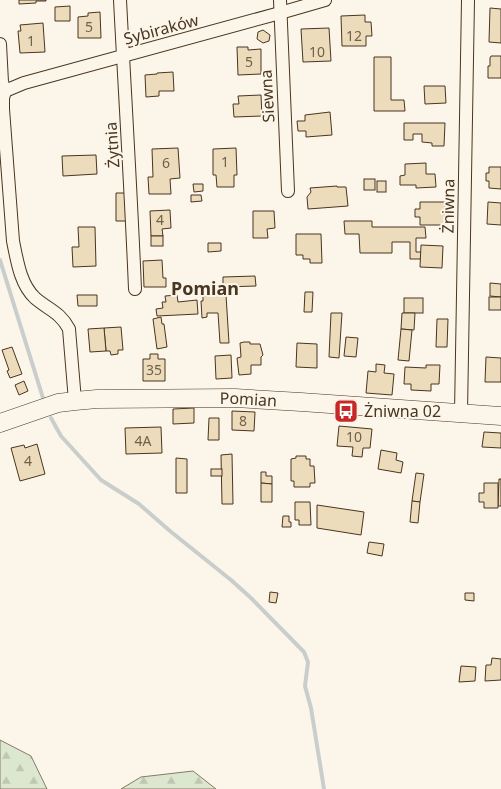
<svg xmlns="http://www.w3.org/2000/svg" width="501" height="789" viewBox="0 0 501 789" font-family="'Noto Sans',sans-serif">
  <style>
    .forest { fill: url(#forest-firs); stroke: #887966 }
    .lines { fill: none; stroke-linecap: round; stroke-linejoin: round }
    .stream { stroke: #c9cecd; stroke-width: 4 }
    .building { fill: #ecdcbc; stroke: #4a3520 }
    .street-casing { stroke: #4a3520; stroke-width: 14 }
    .secondary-casing { stroke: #4a3520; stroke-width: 19 }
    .street { stroke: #fbf6e9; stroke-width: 12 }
    .secondary { stroke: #fbf6e9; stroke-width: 18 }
    .labels { text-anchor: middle; stroke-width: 4; stroke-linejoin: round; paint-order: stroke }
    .number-label { font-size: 14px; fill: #725f47 }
    .street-label { font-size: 16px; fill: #4a3520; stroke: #fbf6e9 }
    .poi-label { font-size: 16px; fill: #4a3520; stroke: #fbf6e9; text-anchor: start }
    .neighbourhood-label { font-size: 18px; font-weight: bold; fill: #4a3520; stroke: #fbf6e9 }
  </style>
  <defs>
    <pattern id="forest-firs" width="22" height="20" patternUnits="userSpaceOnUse" patternTransform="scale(1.25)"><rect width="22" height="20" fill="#dce7d0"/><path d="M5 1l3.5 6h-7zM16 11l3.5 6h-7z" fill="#bec7b2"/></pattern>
  </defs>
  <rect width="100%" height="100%" fill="#fbf6e9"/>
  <g class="forest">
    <polygon points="0,740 31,756 47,789 0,789"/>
    <polygon points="193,771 216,789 121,789 141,777"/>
  </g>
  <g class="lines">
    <g class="stream">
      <polyline points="0,260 43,398"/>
      <polyline points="51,418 61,436 101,480 139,504 170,531 231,580 251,598 304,652 308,662 305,686 311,708 324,789"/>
    </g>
  </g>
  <g class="building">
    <polygon points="19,0 46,0 46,1 36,1 36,3 19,4"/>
    <polygon points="70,6 70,21 55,21 55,7"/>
    <polygon points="490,8 501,9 501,43 489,42"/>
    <polygon points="100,12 101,38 78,38 78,17 88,16 88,13"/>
    <polygon points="365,15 365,22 371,22 372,36 366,36 366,46 342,46 341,16"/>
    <polygon points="43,23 45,52 20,53 18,31 21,31 20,25"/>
    <polygon points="329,28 331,61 303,62 301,29"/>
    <polygon points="263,30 270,35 269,41 263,43 257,39 258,32"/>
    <polygon points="237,47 248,47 248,50 261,49 261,74 238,75"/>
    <polygon points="491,56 501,56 501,78 488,78 488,66 490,66 490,58"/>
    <polygon points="374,57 391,57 391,100 404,100 405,111 374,111"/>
    <polygon points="173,72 174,91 159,91 159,96 146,97 145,75 157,74 157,73"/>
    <polygon points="424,86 445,86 446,103 425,104"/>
    <polygon points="261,95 262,116 234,117 233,104 239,104 238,96"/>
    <polygon points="330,112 332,135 306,137 306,131 298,131 297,121 305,121 305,115"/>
    <polygon points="404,123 445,123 444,146 432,146 432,143 422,142 422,134 413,134 413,140 404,140"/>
    <polygon points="178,148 180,178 170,179 171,194 149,194 148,177 153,177 152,149"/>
    <polygon points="236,148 237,175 234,175 234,187 217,187 216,175 213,175 213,149"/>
    <polygon points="96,155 97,174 63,176 62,156"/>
    <polygon points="426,163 426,174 435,174 436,187 416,188 416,185 400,185 400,176 405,175 405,164"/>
    <polygon points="489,167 501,167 501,189 489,188 489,181 486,181 486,173 489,173"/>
    <rect x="364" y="179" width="11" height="11"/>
    <rect x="377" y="181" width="9" height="11"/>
    <polygon points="193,184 203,184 203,191 194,192"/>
    <polygon points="337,186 337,187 346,187 348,206 308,209 307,197 311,192 310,188"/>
    <polygon points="116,193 126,193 127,221 116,221"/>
    <polygon points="191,195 201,195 202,201 191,202"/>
    <polygon points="420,202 445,202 445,225 420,225 420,217 415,217 415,209 420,209"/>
    <polygon points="488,202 501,203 501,225 487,224"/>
    <polygon points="170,210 171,228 162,229 163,236 151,236 150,211"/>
    <polygon points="253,211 274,211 275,228 267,229 268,238 253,238"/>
    <polygon points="344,221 372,221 372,227 425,227 426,238 416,238 416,252 421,252 421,259 410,259 410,242 392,242 392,253 360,253 359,234 345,234"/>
    <polygon points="78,227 95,227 96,266 73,267 72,247 79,247"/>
    <polygon points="296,234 321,234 322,263 310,263 310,259 303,259 303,255 296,255"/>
    <rect x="151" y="236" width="12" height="10"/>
    <polygon points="208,243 221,243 221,251 208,252"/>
    <polygon points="421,245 443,246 442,268 420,267"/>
    <polygon points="162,260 163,278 166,278 166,287 144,287 143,261"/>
    <polygon points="255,276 256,286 223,287 223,277"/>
    <polygon points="490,283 501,284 501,297 490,296"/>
    <polygon points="305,292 313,292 312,312 304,312"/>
    <polygon points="77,295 97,295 97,306 78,306"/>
    <polygon points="177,295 178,302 197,300 198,314 157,316 156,309 163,308 162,302 166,302 165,296"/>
    <polygon points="226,295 229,343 220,343 218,313 207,313 207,317 202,318 201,301 203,301 203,296"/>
    <rect x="489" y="297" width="12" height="13"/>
    <rect x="404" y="298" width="19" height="15"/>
    <polygon points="331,313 342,313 339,358 329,357"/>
    <polygon points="402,313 415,313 414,330 401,329"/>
    <polygon points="161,317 162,324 164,324 167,347 157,349 153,319"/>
    <polygon points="437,319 448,319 447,347 436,347"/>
    <polygon points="121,327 123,350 118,350 118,354 111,355 110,351 106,351 104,328"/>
    <polygon points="104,328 106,351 90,352 88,329"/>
    <polygon points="401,329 412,330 409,361 398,360"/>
    <polygon points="346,337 358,338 356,357 344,356"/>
    <polygon points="244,342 250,342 250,344 260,344 263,355 261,357 261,365 251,365 251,374 239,375 237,358 241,357 240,343"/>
    <polygon points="297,343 317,344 317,368 296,367"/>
    <polygon points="12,347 22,374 10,378 7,371 9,370 2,350"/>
    <polygon points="150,354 158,354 158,359 165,359 165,381 143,381 143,359 150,359"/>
    <polygon points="231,355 232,378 216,379 215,356"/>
    <polygon points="486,357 501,358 501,382 485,382"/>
    <polygon points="376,364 385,365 384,373 394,374 392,395 366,393 368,371 376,372"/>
    <polygon points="426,365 440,365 439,384 431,384 431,391 411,390 411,384 404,384 405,367 426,368"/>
    <polygon points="24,381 28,391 19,395 15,385"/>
    <polygon points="194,408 194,423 173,424 173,409"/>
    <polygon points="232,411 255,412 254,431 232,430"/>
    <polygon points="209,418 219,418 219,440 208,440"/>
    <polygon points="339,426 372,429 370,448 363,448 362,457 352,456 353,447 337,446"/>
    <polygon points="161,427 162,453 126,454 125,428"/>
    <polygon points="484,432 501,433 501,448 482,447"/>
    <polygon points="37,444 45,474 20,481 11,448 24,445 25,448"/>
    <polygon points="381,450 397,453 396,460 403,462 401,473 378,469"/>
    <polygon points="232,454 233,504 222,504 221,455"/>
    <polygon points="296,456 306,456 306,459 310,459 310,466 314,466 315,483 310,483 310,487 294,487 294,481 291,481 291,459 296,458"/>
    <polygon points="176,458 187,459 187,493 176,493"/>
    <rect x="211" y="469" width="11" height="7"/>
    <polygon points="261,472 266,472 266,476 272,476 272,484 261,483"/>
    <polygon points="416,473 424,474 420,502 412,501"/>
    <polygon points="499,479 501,479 501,506 498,506"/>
    <polygon points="261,483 272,484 272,502 261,502"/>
    <polygon points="484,483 498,483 498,508 484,508 484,502 479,502 479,493 484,493"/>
    <polygon points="412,501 420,502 418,523 410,522"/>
    <polygon points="295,502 310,502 311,525 299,525 299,520 295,520"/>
    <polygon points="317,505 364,512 361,535 317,528"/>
    <polygon points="283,516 289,516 289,522 291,522 291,527 282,527"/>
    <polygon points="369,542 384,544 382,556 367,553"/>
    <polygon points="270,592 278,593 276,603 269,602"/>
    <polygon points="465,593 474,593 474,601 465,600"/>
    <polygon points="492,658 501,659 501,680 485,681 486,665 491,665"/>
    <polygon points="461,666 476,667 475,681 459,682"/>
  </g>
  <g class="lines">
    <g class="street-casing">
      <g id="street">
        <path d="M120 0C125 96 131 192 135 289"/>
        <polyline points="280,0 288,191"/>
        <path d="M0 44 2 82 5 91 3 98V109L13 241C17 260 20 284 35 298 49 310 60 312 69 329L75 401"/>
        <polyline points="5,91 24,83 280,13 325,0"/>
        <polyline points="461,413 468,0"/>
      </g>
    </g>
    <g class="secondary-casing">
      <g id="secondary">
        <path id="s1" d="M0 423 58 403 75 401 97 399 235 398 301 402 501 416"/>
      </g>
    </g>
    <use href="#street" class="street"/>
    <use href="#secondary" class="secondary"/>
  </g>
  <defs>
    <g id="bus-square" transform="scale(1.25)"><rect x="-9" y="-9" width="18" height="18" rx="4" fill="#c62828" stroke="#fbf6e9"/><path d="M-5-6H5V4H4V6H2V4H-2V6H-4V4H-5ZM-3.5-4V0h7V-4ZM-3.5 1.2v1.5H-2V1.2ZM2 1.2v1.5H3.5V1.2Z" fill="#fff"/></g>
  </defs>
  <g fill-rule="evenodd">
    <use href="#bus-square" x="346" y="411"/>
  </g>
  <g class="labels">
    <g class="number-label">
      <text x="89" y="32">5</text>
      <text x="354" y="41">12</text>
      <text x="31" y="46">1</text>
      <text x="317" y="57">10</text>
      <text x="249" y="67">5</text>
      <text x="225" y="167">1</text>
      <text x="166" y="168">6</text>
      <text x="160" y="225">4</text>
      <text x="154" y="375">35</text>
      <text x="243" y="426">8</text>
      <text x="354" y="442">10</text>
      <text x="143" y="446">4A</text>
      <text x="28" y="466">4</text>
    </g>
    <g class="street-label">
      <text transform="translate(161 29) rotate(-15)" y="6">Sybiraków</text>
      <text transform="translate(267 96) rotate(-93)" y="6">Siewna</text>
      <text transform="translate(112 145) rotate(-94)" y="6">Żytnia</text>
      <text transform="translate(448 206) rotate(-89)" y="6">Żniwna</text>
      <text dy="6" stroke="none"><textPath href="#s1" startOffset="252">Pomian</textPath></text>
    </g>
    <g class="poi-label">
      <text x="364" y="417">Żniwna 02</text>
    </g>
    <g class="neighbourhood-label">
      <text x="205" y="295">Pomian</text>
    </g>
  </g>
</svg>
